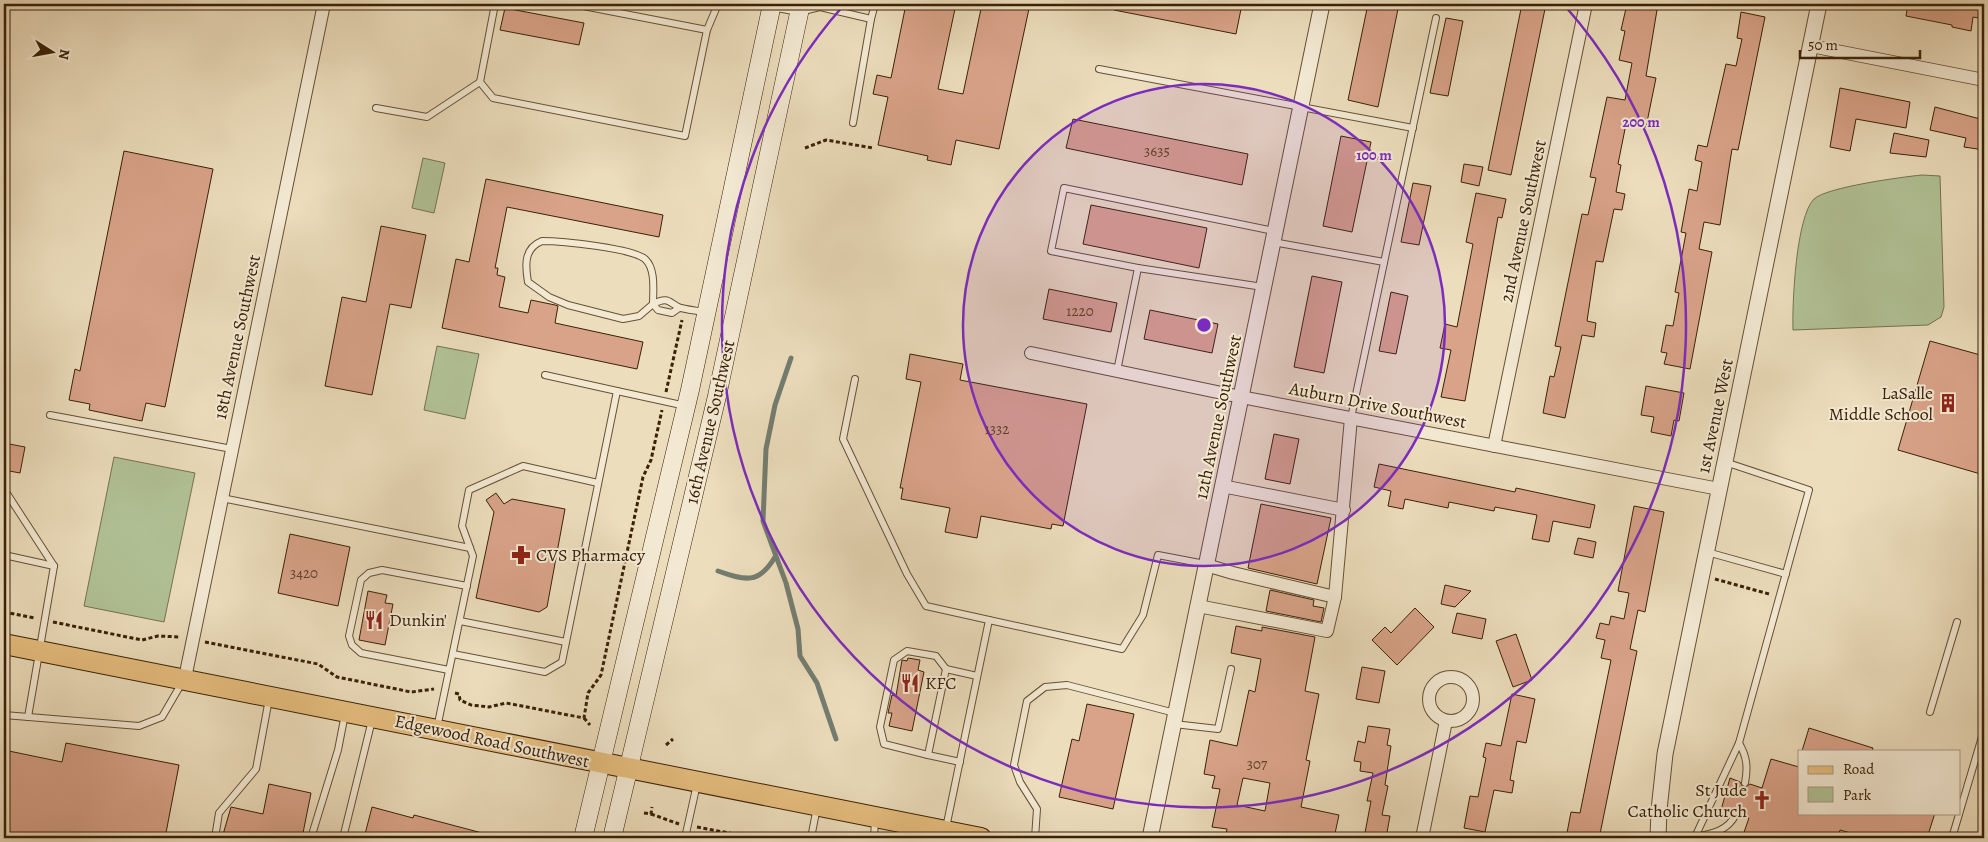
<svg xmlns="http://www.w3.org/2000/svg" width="1988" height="842" viewBox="0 0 1988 842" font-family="Alegreya,serif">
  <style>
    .green { fill: #b1c296; stroke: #76724f }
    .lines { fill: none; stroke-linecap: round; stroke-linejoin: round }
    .stream { stroke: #737d70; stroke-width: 5 }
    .building { fill: #d9a389; stroke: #3a2108; fill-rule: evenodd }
    .service-casing { stroke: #665035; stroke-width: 8 }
    .minor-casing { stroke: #665035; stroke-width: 14 }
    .tertiary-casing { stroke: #665035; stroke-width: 17 }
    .secondary-casing { stroke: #3a2108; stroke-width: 19 }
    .primary-casing { stroke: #3a2108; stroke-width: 22 }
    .path { stroke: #3a2108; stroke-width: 3; stroke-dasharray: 4 2.5; stroke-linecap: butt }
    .service { stroke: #f3e9d3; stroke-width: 6 }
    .minor { stroke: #f3e9d3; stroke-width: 12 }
    .tertiary { stroke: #f3e9d3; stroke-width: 15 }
    .secondary { stroke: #f3e9d3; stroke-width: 18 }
    .primary { stroke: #e6be7e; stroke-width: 20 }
    .ring { fill: none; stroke: #7b2cbf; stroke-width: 2.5 }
    .labels { text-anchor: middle; stroke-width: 4; stroke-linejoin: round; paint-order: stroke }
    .number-label { font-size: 15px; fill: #624228 }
    .street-label { font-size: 18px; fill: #3a2108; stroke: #f3e9d3 }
    .poi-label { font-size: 18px; fill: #3a2108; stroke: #f3e9d3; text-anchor: start }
    .centre { fill: #7b2cbf; stroke: #f3e9d3; stroke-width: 2.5 }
    .ring-label { font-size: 15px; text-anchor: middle; font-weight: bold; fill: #7b2cbf; stroke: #f3e9d3; stroke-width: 4; stroke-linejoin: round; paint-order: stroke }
  </style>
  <rect width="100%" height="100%" fill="#ecddbc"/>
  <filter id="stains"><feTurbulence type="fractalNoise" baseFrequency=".004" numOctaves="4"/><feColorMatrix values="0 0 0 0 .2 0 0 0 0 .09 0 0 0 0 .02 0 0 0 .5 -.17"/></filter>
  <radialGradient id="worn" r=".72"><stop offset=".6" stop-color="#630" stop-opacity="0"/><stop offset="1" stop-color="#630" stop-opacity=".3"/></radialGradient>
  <g class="green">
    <polygon points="423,158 445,163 434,213 412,208"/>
    <path d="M1922 175 1940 176 1944 307 1941 317 1928 325 1793 330C1792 304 1796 217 1814 199 1827 187 1902 177 1922 175Z"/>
    <polygon points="437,346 479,354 465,419 424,410"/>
    <polygon points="114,457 195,473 164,622 84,606"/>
  </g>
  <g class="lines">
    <g class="stream">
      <polyline points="791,358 775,405 766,449 763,521 786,583 798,629 800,656 817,683 836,739"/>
      <path d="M718 571C746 581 759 584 775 557"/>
    </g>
  </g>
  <g class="building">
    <polygon points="906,4 956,4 938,89 963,94 982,4 1030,4 999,149 956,140 951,165 927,160 928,156 878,145 888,97 873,94 877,75 891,78"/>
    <polygon points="1114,4 1242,4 1236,34 1114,10"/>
    <polygon points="1368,4 1399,4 1378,107 1348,100"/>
    <polygon points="1522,4 1546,4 1511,175 1488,170"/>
    <polygon points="1627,4 1658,4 1646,76 1656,78 1646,127 1626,124 1618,164 1621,165 1616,192 1625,194 1622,210 1614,209 1603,262 1596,261 1587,321 1596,323 1594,337 1582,335 1565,418 1543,413 1550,376 1554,377 1561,347 1555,346 1582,214 1588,215 1596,178 1590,177 1607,97 1625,100 1632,63 1619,60 1625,31 1621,30"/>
    <polygon points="1908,4 1984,4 1984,19 1973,17 1971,31 1952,27 1952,25 1906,16"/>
    <polygon points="505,8 584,23 579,45 500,30"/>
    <polygon points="1741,12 1765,17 1738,150 1732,149 1720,225 1704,222 1699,249 1712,252 1690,369 1664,364 1667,353 1661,352 1666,325 1673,326 1679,293 1675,292 1686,233 1681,232 1689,189 1697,191 1702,162 1695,160 1698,145 1707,147 1726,64 1736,66 1742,39 1737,38"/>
    <polygon points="1446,18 1463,21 1448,96 1430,93"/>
    <polygon points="1840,88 1910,102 1906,128 1856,119 1850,151 1830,147"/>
    <polygon points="1935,107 1984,120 1984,150 1964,147 1966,138 1930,130"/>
    <polygon points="1073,119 1248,154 1242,185 1066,148"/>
    <polygon points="1894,133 1929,140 1926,157 1890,153"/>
    <polygon points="1341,136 1371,142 1352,232 1323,226"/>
    <polygon points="124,151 213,169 165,407 146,403 142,421 89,410 90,404 69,400 75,369 80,371"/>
    <polygon points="1464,164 1483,167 1479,186 1461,182"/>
    <polygon points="486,179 663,215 659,237 507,207 495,268 498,268 497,275 505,277 499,307 528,313 531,300 555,305 558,306 555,323 643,342 637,369 442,328 456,259 469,262"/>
    <polygon points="1413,183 1431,186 1419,245 1401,242"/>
    <polygon points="1476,193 1506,199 1502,218 1498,217 1465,401 1441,397 1451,350 1440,348 1445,324 1457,327 1473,244 1466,242"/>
    <polygon points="1091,205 1207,228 1199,268 1083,244"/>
    <polygon points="381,226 426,235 411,308 390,304 372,395 325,386 342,297 366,302"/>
    <polygon points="1312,276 1342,282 1324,373 1294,367"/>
    <polygon points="1049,289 1117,303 1111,332 1043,319"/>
    <polygon points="1391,292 1408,296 1396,354 1379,351"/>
    <polygon points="1150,310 1218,324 1212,353 1144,339"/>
    <polygon points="1930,341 1984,356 1984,475 1898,450"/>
    <polygon points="910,354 963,364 960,380 1087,404 1063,526 1052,524 1051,529 981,516 977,538 945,532 950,508 901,499 903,488 900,488 921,382 906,379"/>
    <polygon points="1646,386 1684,393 1679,421 1674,420 1671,436 1651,432 1654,417 1641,415"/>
    <polygon points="1274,434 1299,439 1290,484 1265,479"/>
    <polygon points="4,443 25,447 20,473 4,470"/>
    <polygon points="1379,464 1515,492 1516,488 1595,505 1590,528 1553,521 1549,542 1532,539 1537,515 1495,507 1494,511 1449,502 1448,508 1405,499 1403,509 1388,506 1391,491 1374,487"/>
    <polygon points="496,493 504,504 512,499 565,509 547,607 539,612 476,598 494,512 486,500"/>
    <polygon points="1261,504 1331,518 1317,584 1248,568"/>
    <polygon points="1634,506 1664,512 1645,612 1638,610 1630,649 1637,651 1625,711 1600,834 1596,833 1595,838 1566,838 1571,812 1580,813 1611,660 1601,658 1605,640 1596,638 1600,623 1609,625 1611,616 1624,619 1629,593 1618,591"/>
    <polygon points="290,534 350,547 338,606 278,593"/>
    <polygon points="1578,538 1596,542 1593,558 1574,554"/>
    <polygon points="1445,585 1471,591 1455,607 1441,604"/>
    <polygon points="1270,590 1314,600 1313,606 1324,608 1321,622 1266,611"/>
    <polygon points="368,591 387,595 385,603 393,604 385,645 359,640"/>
    <polygon points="1415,608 1434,627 1397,665 1372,640 1385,627 1391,633"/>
    <polygon points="1457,613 1486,619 1482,639 1452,633"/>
    <path d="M1236 626 1262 631V627L1315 637 1305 691 1319 694 1306 760 1310 761 1301 807 1339 815 1334 838H1247L1226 834 1227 829 1212 827 1220 789 1212 788 1215 776 1204 774 1210 740 1237 746 1249 690 1255 692 1261 659 1231 653ZM1243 778 1270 783 1265 811 1237 805Z"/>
    <polygon points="1516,634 1532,680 1513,687 1496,641"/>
    <polygon points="908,658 920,660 918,670 924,672 912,731 889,726 892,713 888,713 892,695 896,696 902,660 907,661"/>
    <polygon points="1362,667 1385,671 1379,703 1356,699"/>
    <polygon points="1512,694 1535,699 1526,743 1517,741 1510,780 1514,781 1512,793 1494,790 1485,832 1464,828 1470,796 1478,797 1486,758 1483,757 1486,743 1501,746"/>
    <polygon points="1087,704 1134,714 1113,809 1059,797 1072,739 1079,741"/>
    <polygon points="1368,726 1390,729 1387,745 1391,746 1385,785 1388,786 1382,815 1390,816 1386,838 1364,838 1371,801 1367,801 1373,773 1360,771 1361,762 1354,761 1358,741 1365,743"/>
    <polygon points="1809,728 1873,748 1872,751 1802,751"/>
    <polygon points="66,743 179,765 165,838 4,838 4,750 62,762"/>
    <polygon points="1771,759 1799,767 1799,813 1935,813 1927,838 1868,838 1840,830 1838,838 1742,838 1749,818 1741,816 1738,810 1731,813 1721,810 1730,778 1740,782 1744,788 1750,784 1762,788"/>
    <polygon points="269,784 311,793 302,838 222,838 231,807 263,814"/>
    <polygon points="372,807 413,818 414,815 486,834 486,838 364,838"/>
  </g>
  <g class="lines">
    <g class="service-casing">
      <g id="service">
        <polyline points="495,4 480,82 493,98 685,136 707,30 718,4"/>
        <polyline points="573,4 707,30"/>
        <polyline points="754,4 799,12 820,7 871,19 875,4"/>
        <polyline points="1099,69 1413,128"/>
        <polyline points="376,108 427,117 480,82"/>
        <polyline points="853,123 871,19"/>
        <path d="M542 241C561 241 632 248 645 259 656 269 653 291 653 304L639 316 623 319 568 305 549 297 528 282C525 265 524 248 542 241Z"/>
        <polyline points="1273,242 1384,262"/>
        <polyline points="1138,268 1051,251 1064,188 1274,231"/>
        <path d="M679 308 672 313 658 310 653 304C670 295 669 304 681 308 689 310 698 311 705 312"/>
        <polyline points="1117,371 1138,268 1263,287"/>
        <polyline points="545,375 617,391"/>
        <polyline points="855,379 843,439 907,574 926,606 989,620"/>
        <polyline points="50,415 232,449"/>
        <polyline points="1351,418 1436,18"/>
        <polyline points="4,489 54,566"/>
        <polyline points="222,498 470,548"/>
        <polyline points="1707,552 1786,574"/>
        <polyline points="4,555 54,566 28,717"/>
        <polyline points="460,621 566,642"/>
        <polyline points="453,654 545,672 562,662 617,391 686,406"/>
        <polyline points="449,670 361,653 352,645 349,636 361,580 369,573 382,570 467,586"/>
        <polyline points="1930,712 1957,622"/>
        <polyline points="4,715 139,726 162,717 183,681"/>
        <polyline points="1174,724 1218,729 1231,669"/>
        <polyline points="437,728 473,556 462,526 469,490 523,466 598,483"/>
        <path d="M1739 743C1747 757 1748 767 1745 783"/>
        <polyline points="928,755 884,744 880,727 894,660 907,651 936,656 946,669"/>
        <polyline points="960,762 928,755 946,669 977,676"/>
        <polyline points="946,828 989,620 1122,649 1143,615 1158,555 1205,564"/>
        <path d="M1695 837C1712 834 1728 831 1736 814"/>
        <polyline points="215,838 219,813 256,769 269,699"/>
        <polyline points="311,838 338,750 345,714"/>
        <polyline points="343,838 372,720"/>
        <polyline points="685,838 697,784"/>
        <polyline points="811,838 817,807"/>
        <polyline points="874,838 875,820"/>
        <polyline points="1035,838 1037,809 1020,782 1014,765 1027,701 1045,687 1067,685 1175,713"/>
        <polyline points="1658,838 1695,837 1739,743 1809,490 1725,462"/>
        <polyline points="1952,838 1984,730"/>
      </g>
    </g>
    <g class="minor-casing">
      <g id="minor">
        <polyline points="1811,46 1984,80"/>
        <polyline points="1031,353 1241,397 1719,489"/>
        <polyline points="1494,446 1586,4"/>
        <polyline points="1222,486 1344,510"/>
        <polyline points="1206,565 1233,573 1335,597 1351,418"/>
        <polyline points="1198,606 1327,631 1335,597"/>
        <circle cx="1451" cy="699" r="22"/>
        <polyline points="185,678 324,4"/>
        <polyline points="1422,838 1446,721"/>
      </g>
    </g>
    <g class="tertiary-casing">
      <g id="tertiary">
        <polyline points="1150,838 1322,4"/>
        <polyline points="1658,838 1659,810 1665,754 1819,4"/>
      </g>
    </g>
    <g class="secondary-casing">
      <g id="secondary">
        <polyline points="583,838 690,390 772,4"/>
        <polyline points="612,838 717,396 801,4"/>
      </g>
    </g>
    <g class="primary-casing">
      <polyline id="primary" points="4,644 981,838"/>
    </g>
    <g class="path">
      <polyline points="805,148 826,140 873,148"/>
      <polyline points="666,392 682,320"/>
      <polyline points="1715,579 1769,594"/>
      <polyline points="4,612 35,618"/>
      <polyline points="53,622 142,640 158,636 180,637"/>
      <polyline points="205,642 318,664 337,677 411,692 434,689"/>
      <polyline points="455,693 459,694 460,700 471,705 489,707 506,703 584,718 588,693 601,675 643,477 651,460 662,410"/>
      <polyline points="584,718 590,725"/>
      <polyline points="666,745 673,739"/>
      <polyline points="644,813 651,814 652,807"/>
      <polyline points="651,814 679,824"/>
      <polyline points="697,827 755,838"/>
    </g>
    <use href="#service" class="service"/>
    <use href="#minor" class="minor"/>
    <use href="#tertiary" class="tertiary"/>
    <use href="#secondary" class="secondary"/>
    <use href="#primary" class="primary"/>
  </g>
  <circle cx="1204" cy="325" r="241" fill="#7b2cbf" fill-opacity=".12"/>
  <g class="ring">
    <circle cx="1204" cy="325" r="241"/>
    <path d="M1565 6A482 482 0 1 1 843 6"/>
  </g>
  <defs>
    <g id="building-bare" transform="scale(1.5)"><path d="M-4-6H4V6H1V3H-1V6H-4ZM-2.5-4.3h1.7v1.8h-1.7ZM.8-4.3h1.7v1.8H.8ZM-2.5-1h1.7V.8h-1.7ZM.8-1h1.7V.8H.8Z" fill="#8f2418" stroke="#f3e9d3" stroke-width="2.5" paint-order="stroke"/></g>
    <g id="pharmacy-bare" transform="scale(1.5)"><path d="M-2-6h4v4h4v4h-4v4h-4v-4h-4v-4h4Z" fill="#8f2418" stroke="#f3e9d3" stroke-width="2.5" paint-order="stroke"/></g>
    <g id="restaurant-bare" transform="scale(1.5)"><path d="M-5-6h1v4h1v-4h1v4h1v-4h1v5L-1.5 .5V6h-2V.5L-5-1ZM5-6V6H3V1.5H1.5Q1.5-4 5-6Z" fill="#8f2418" stroke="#f3e9d3" stroke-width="2.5" paint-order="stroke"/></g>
    <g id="church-bare" transform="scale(1.5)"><path d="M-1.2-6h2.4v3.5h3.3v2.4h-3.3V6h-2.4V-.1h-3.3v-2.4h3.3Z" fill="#8f2418" stroke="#f3e9d3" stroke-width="2.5" paint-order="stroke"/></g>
  </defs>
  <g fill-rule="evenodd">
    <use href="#building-bare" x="1948" y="403"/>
    <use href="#pharmacy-bare" x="521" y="555"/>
    <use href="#restaurant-bare" x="374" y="620"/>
    <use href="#restaurant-bare" x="910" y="683"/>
    <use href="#church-bare" x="1762" y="800"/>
  </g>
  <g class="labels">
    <g class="number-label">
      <text x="1157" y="156">3635</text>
      <text x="1080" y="316">1220</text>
      <text x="997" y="434">1332</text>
      <text x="304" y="578">3420</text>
      <text x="1257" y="769">307</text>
    </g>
    <g class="street-label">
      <text transform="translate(1523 221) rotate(-78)" y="6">2nd Avenue Southwest</text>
      <text transform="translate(237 337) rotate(-78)" y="6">18th Avenue Southwest</text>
      <text transform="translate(1378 405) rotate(11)" y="6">Auburn Drive Southwest</text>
      <text transform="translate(1715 416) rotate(-78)" y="6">1st Avenue West</text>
      <text transform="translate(1218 417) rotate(-78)" y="6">12th Avenue Southwest</text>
      <text transform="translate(710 422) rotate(-77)" y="6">16th Avenue Southwest</text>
      <text transform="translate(492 741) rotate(12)" y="6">Edgewood Road Southwest</text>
    </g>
    <g class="poi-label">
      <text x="1933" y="399" text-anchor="end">LaSalle<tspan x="1933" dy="21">Middle School</tspan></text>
      <text x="536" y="561">CVS Pharmacy</text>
      <text x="389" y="626">Dunkin'</text>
      <text x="925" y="689">KFC</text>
      <text x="1747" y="796" text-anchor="end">St Jude<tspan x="1747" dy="21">Catholic Church</tspan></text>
    </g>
  </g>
  <circle cx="1204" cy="325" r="8" class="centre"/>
  <g class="ring-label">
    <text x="1641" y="127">200 m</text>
    <text x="1374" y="160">100 m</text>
  </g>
  <rect width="1988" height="842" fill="none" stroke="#ecddbc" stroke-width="20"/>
  <rect x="5" y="5" width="1978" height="832" fill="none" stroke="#3a2108" stroke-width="2.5"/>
  <rect x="10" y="10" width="1968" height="822" fill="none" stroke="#3a2108"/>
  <rect x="1798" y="750" width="162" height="65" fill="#f3e9d3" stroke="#a99982"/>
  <rect x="1808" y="766" width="25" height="8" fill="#e6be7e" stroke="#a99982"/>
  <text x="1843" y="774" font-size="15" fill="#3a2108">Road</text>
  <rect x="1808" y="787" width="25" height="15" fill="#b1c296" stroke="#a99982"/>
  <text x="1843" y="800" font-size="15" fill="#3a2108">Park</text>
  <g transform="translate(52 52) rotate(101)" stroke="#f3e9d3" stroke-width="4" paint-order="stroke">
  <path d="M0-4L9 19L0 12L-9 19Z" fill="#3a2108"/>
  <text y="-8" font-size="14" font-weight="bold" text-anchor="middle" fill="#3a2108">N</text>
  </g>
  <path d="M1800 50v8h120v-8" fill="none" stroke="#3a2108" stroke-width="2.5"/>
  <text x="1808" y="50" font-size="15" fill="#3a2108" stroke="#f3e9d3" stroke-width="4" paint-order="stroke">50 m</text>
  <rect width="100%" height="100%" filter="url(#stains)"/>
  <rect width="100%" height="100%" fill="url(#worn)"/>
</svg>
